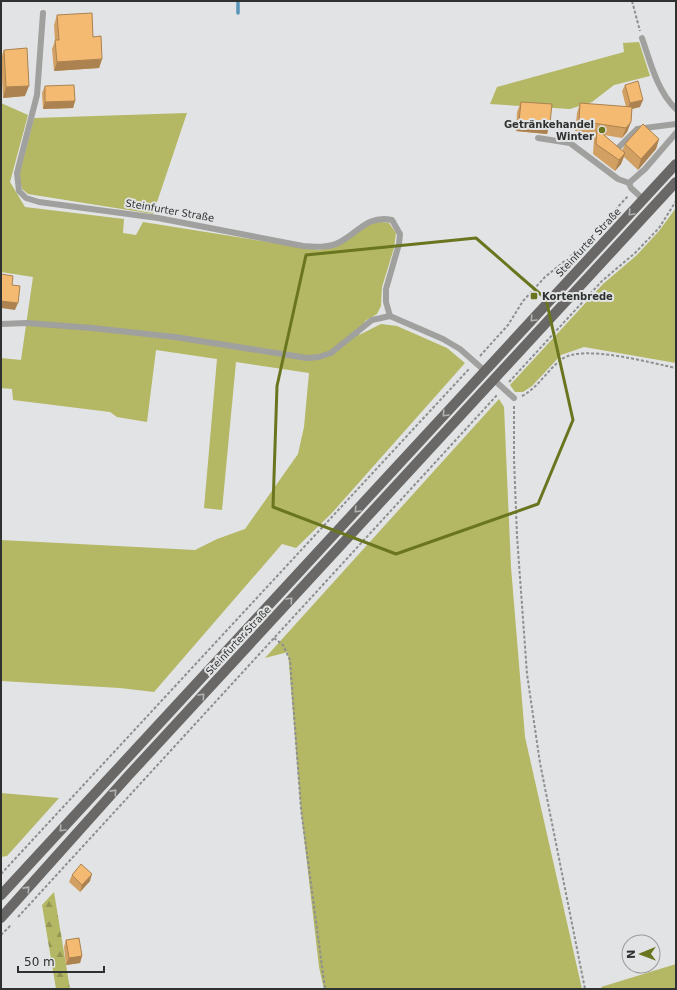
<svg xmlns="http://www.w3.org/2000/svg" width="677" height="990" viewBox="0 0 677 990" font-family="'DejaVu Sans',sans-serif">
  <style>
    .green { fill: #b4b763 }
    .forest { fill: url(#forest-firs) }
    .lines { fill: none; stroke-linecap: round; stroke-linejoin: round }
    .stream { stroke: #5895b8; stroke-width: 3.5 }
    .path { stroke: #8e8f8f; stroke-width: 2; stroke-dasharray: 3 2; stroke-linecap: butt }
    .service { stroke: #a0a09f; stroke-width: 6 }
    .primary { stroke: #696867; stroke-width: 10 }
    .wall { fill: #d2a062 }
    .shaded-wall { fill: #ab8250 }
    .building { fill: #f4ba72; stroke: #ab8250 }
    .oneway { stroke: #b2b2b2 }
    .marked { fill: none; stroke: #6a7520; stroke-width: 3; stroke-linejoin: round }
    .poi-dot { fill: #6a7520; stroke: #e2e3e4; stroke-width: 1.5 }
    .labels { text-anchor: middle; stroke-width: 4; stroke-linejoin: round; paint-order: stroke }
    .poi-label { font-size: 10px; font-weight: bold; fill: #2f3030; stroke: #e2e3e4; text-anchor: end }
    .street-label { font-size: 10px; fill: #2f3030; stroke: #e2e3e4 }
  </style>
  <defs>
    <pattern id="forest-firs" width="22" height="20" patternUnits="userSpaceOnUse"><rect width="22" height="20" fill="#b4b763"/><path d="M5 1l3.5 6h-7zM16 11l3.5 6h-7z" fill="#939552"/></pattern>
  </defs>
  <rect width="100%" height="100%" fill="#e2e3e4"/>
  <g class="green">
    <polygon points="639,42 650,76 614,85 592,102 570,109 490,104 497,87 624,52 623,43"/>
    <polygon points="1,103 28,115 10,182 25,207 124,219 123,233 136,235 143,222 319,250 340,244 375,221 389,223 396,233 394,248 382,287 381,306 377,314 365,321 359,335 381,324 397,326 447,348 465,363 331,514 296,548 282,544 154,692 120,688 1,681 1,540 195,550 217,539 245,529 298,454 304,427 309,373 236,362 222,510 204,508 217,359 156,350 147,422 117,417 110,412 13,400 12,389 1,388 1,358 21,360 33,277 1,272"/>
    <polygon points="187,113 153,214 28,194 22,189 19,176 34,118"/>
    <polygon points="676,208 676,363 584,347 561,355 532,386 523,392 515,392 510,385 603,284 637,255 659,231"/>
    <polygon points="499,399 504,407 511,567 525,737 582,989 324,989 319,967 301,811 288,652 265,658"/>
    <polygon points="1,793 59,798 7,856 1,857"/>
    <polygon points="676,964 676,989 602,989 601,987"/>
  </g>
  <polygon class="forest" points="54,892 70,989 56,989 42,905"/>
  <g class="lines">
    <polyline class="stream" points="238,1 238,13"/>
    <g class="path">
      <polyline points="632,1 640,31"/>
      <polyline points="480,356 508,325 523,301 545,277 577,251 628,196"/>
      <polyline points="509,382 602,281 635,253 659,228 676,201"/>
      <path d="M522 396C538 388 548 369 562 359 583 344 651 363 676 368"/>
      <polyline points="514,406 514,459 517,536 527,674 540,763 585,989"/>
      <polyline points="274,638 283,645 290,660 301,809 325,989"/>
      <polyline points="1,874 469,369"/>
      <polyline points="18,917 498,394"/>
      <polyline points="1,935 11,925"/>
    </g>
    <g class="service">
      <path d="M43 13 37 95 17 173 19 191 26 198 39 202 158 218 303 246C315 247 329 248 340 242 359 232 367 215 392 220L400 234 399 244 386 289V302L390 316"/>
      <path d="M642 38C650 61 657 91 676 109"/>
      <polyline points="538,138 570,143 618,179 629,183 645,169 676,133"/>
      <polyline points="618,148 637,129 676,124"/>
      <polyline points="629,183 631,188 643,199"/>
      <polyline points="1,324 27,323 92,328 175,337 307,358 319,357 331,353 372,320 390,316 443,339 460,349 485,371"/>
      <polyline points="493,379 514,398"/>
    </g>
    <g class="primary">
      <polyline points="1,895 676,164"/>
      <polyline points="1,918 128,776 676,182"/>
    </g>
  </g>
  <g class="wall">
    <polygon points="57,15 93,37 102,59 99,68 54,71 52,49 55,41 54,25"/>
    <polygon points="4,50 25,96 3,98 1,58"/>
    <polygon points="625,85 640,107 632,109 631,122 627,132 622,138 604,135 622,151 625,144 659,139 656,149 638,170 624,157 621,164 615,171 593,154 594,139 596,134 575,131 577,113 580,103 626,107 622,91"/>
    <polygon points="45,86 75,101 73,108 43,109 42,93"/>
    <polygon points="521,102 550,123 547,134 516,131 517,112"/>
    <polygon points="72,875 90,881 80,892 69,882"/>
    <polygon points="66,940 82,956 80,963 66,965 64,947"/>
  </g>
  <g class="shaded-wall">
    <polygon points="102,59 99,68 54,71 57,62"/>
    <polygon points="29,86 25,96 3,98 6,87"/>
    <polygon points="643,100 640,107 627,110 630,103"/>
    <polygon points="75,101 73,108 43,109 45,102"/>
    <polygon points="519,121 550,123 547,134 516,131"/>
    <polygon points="631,122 627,132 622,138 626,128"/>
    <polygon points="659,139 656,149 638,170 641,159"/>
    <polygon points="625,153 621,164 615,171 619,160"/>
    <polygon points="1,301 18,303 15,310 1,308"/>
    <polygon points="92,874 90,881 80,892 82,885"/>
    <polygon points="82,956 80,963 66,965 69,958"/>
  </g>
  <g class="building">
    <polygon points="92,13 93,37 101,36 102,59 57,62 55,40 59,40 57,15"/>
    <polygon points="27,48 29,86 6,87 4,50"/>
    <polygon points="638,81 643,100 630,103 625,85"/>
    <polygon points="74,85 75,101 45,102 45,86"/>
    <polygon points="521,102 552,104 550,123 519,121"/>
    <polygon points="580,103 632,107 631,122 626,128 579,121"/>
    <polygon points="643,124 659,139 641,159 625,144"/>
    <polygon points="597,129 625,153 619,160 596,144"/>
    <polygon points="1,274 13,276 12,285 20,286 18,303 1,301"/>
    <polygon points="81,864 92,874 82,885 72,875"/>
    <polygon points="79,938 82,956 69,958 66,940"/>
  </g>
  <defs><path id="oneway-chevron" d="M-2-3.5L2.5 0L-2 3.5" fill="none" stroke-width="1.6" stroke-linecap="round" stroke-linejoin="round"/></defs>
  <g class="oneway">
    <use href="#oneway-chevron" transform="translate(631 213) rotate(133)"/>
    <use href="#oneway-chevron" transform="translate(533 319) rotate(133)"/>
    <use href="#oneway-chevron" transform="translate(445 414) rotate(133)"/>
    <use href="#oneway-chevron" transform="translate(357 510) rotate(133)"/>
    <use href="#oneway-chevron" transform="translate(290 600) rotate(-47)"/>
    <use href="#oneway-chevron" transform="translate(202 696) rotate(-47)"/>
    <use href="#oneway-chevron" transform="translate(114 792) rotate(-48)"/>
    <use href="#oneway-chevron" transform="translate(62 829) rotate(133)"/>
    <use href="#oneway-chevron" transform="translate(27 889) rotate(-48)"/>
  </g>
  <path class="marked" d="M476 238 546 299 573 420 538 504 396 554 273 507 277 386 306 255Z"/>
  <g class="poi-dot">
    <circle cx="602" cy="130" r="4"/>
    <rect x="530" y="292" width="8" height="8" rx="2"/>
  </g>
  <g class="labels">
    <g class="poi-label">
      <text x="594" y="128">Getränkehandel<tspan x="594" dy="12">Winter</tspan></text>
      <text x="542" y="300" text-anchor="start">Kortenbrede</text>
    </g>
    <g class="street-label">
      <text transform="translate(170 210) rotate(10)" y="4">Steinfurter Straße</text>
      <text transform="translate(588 242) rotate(-47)" y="4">Steinfurter Straße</text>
      <text transform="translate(238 640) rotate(-47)" y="4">Steinfurter Straße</text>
    </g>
  </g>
  <rect width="677" height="990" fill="none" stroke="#2f3030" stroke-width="4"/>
  <g transform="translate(641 954) rotate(269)"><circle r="19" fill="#e2e3e4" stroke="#9a9b9c"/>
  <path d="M0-3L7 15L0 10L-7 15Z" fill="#6a7520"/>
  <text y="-6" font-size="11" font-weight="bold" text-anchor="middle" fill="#2f3030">N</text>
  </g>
  <path d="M18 966v6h86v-6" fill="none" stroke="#2f3030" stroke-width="2"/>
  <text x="24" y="966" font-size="12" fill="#2f3030" stroke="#e2e3e4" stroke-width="3" paint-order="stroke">50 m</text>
</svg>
